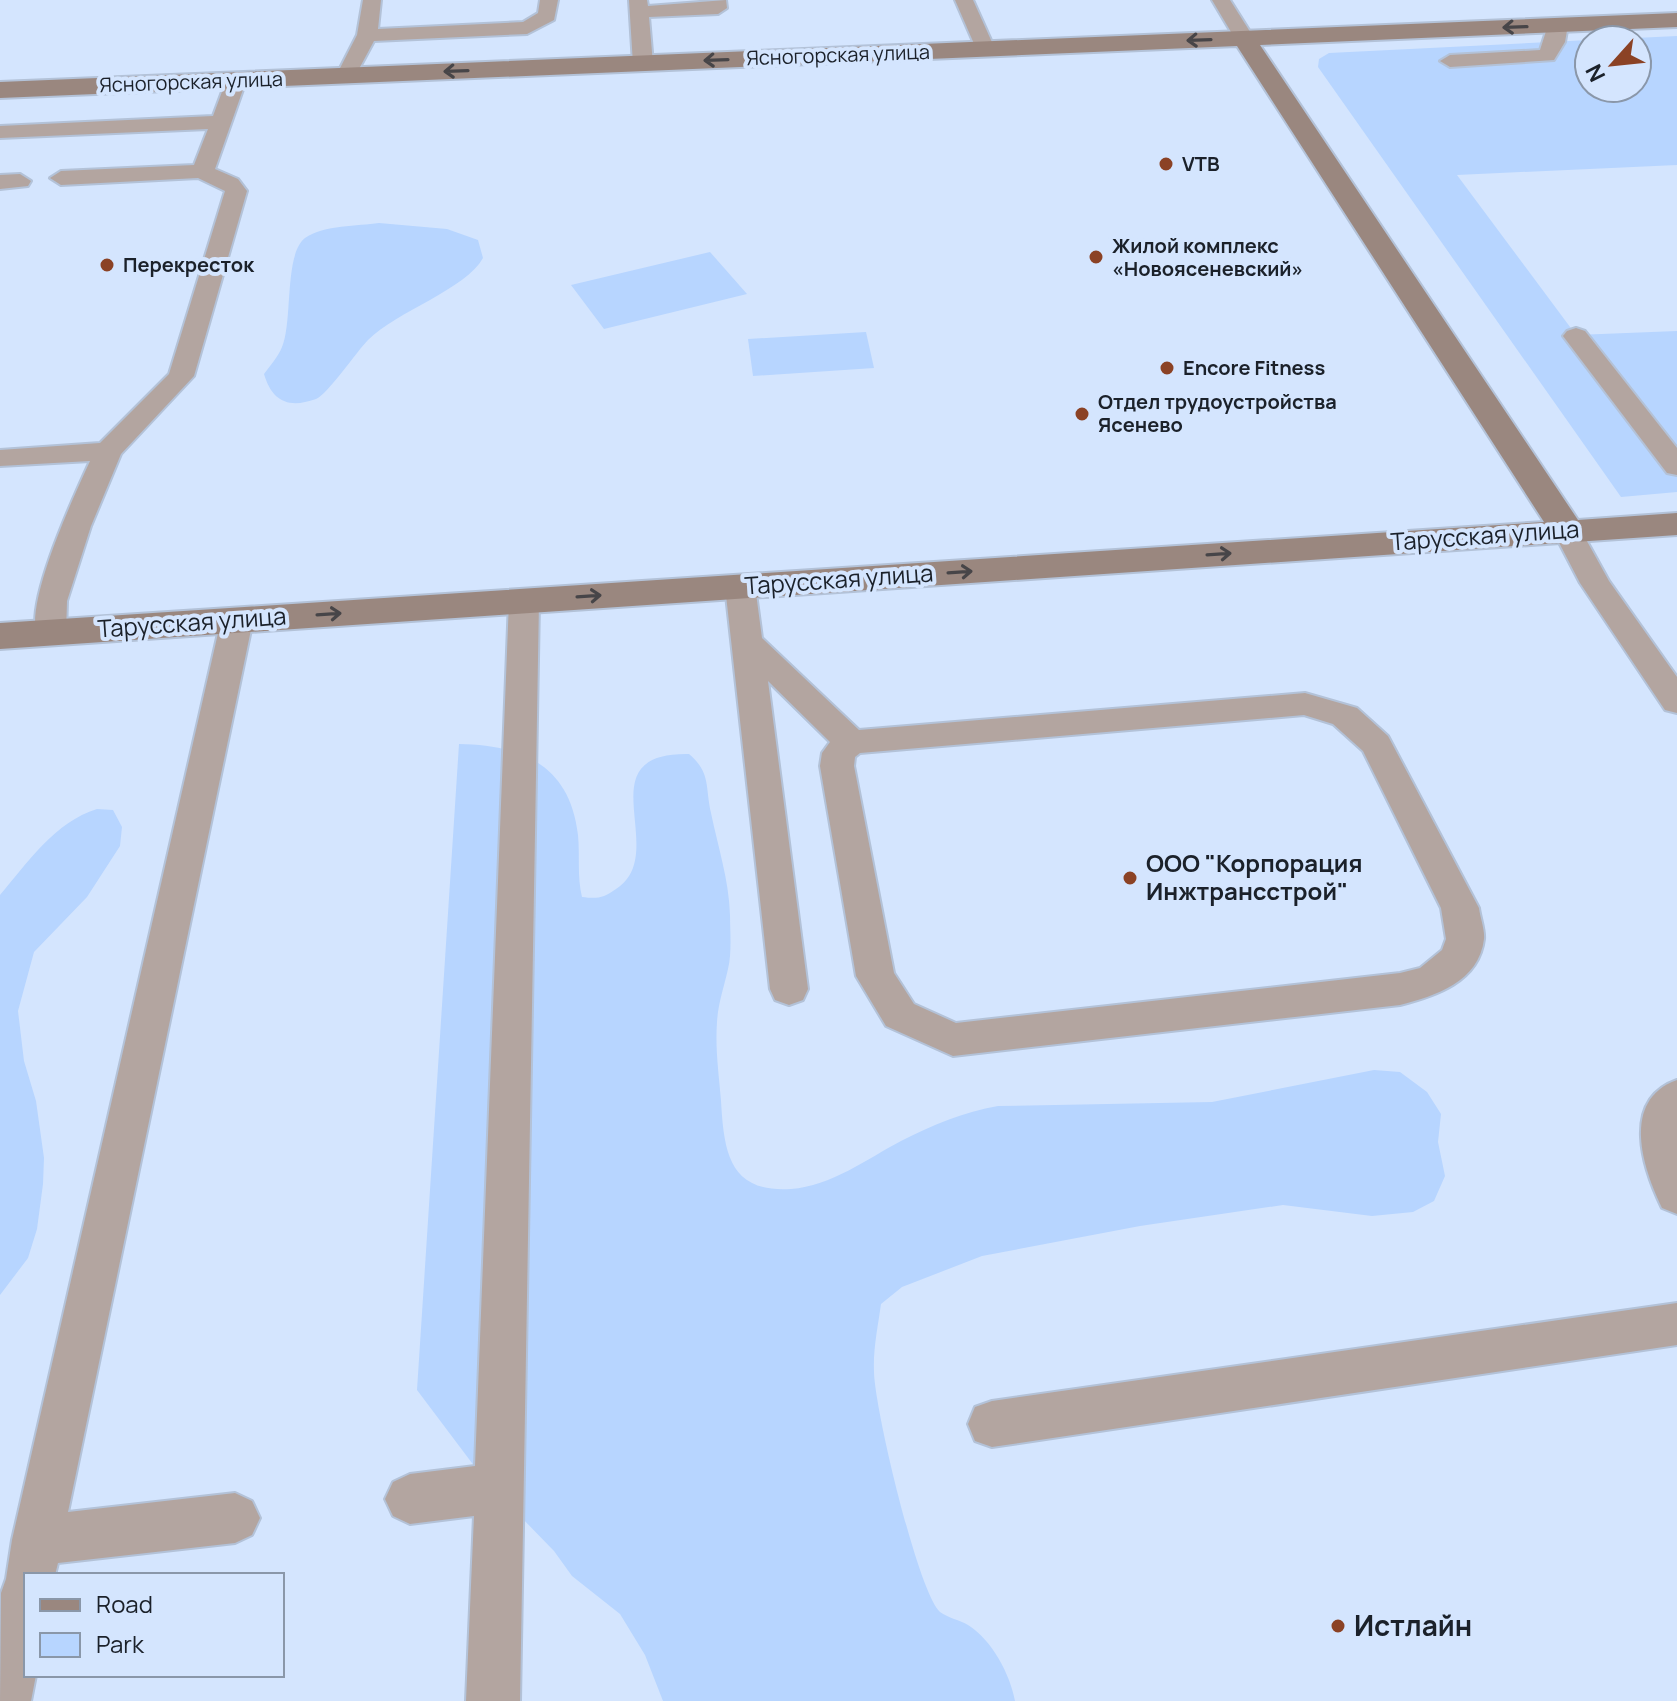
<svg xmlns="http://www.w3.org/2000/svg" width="1677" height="1701" viewBox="0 0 1677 1701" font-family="Manrope,sans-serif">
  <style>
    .green { fill: #b7d5ff }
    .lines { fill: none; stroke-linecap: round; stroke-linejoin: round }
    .lane-casing { stroke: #b3c2d8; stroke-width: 4 }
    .secondary-casing { stroke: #b3c2d8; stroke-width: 4 }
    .lane { fill: #b3a5a0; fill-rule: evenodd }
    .secondary { fill: #9a877f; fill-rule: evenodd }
    .oneway { stroke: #474548 }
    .poi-dot { fill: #8b4225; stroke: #d4e5fe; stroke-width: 3 }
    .labels { text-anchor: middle; stroke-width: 8; stroke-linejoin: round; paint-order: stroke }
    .far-street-label { font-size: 20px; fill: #1b212a; stroke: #d4e5fe }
    .far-poi-label { font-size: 20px; font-weight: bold; fill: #1b212a; stroke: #d4e5fe; text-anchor: start }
    .street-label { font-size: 24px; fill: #1b212a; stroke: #d4e5fe }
    .poi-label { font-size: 24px; font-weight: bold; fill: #1b212a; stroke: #d4e5fe; text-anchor: start }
    .near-poi-label { font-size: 28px; font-weight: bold; fill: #1b212a; stroke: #d4e5fe; text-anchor: start }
  </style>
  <rect width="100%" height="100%" fill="#d4e5fe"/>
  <g class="green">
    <polygon points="1677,36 1677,165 1457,175 1576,335 1677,331 1677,492 1621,497 1318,67 1319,59 1329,53 1589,40 1589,88 1637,88 1637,40 1593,40"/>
    <path d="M379 223 447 229 478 240 483 258C465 290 397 311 368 340 357 351 328 394 316 399 288 409 272 401 264 374 270 366 278 357 282 347 293 322 284 254 305 238 324 225 358 226 379 223Z"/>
    <polygon points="710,252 747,294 604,329 571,285"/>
    <polygon points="866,332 874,368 753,376 748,339"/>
    <path d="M459 744C522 745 570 765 578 835 580 856 577 876 582 897 598 899 603 898 616 889 672 853 583 752 689 754 711 773 705 786 711 813 718 847 729 880 730 915 730 931 732 953 728 969 724 987 718 1004 717 1022 715 1050 719 1074 721 1101 724 1152 729 1193 791 1189 831 1186 867 1159 901 1141 932 1125 964 1112 998 1106L1212 1102 1374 1070 1400 1072 1427 1092 1441 1114 1438 1142 1445 1176 1434 1201 1413 1212 1372 1216 1283 1205 1140 1226 982 1256 902 1287 881 1304C878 1326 873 1349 874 1371 874 1406 918 1592 940 1612 948 1618 960 1620 968 1625 992 1640 1010 1674 1015 1701H663L645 1655 620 1614 572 1576 554 1551 484 1479 417 1390Z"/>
    <path d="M97 809 113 810 122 827 120 846 87 897 34 952 18 1011 24 1061 36 1101 44 1158 43 1184 37 1229 28 1258 0 1295V895C28 862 55 822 97 809Z"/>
  </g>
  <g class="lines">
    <g class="lane-casing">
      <g id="lane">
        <polygon points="363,0 381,0 378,29 523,22 538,13 540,0 558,0 554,20 527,34 374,41 353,80 339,80 336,76 357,35"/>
        <polygon points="629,0 647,0 648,6 726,0 727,8 718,14 649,17 653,64 643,70 633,64"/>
        <polygon points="955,0 973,0 995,49 992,53 978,53"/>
        <polygon points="1212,0 1230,0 1254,38 1251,42 1237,42"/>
        <polygon points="1558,19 1568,25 1565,42 1554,60 1450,67 1440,61 1450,55 1540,50 1548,25"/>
        <path d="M236 75 246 81 215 169 238 179 247 191 194 376 121 454 91 526 67 601 66 633 61 640 50 643 39 640C20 611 75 494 90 461L0 466V450L100 443 169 374 225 191 198 178 61 185 50 178 61 171 194 165 208 129 0 138V126L213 116 226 81Z"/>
        <polygon points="20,174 31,181 28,186 0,189 0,175"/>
        <polygon points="1576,328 1585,331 1677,448 1677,475 1667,473 1563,336 1567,331"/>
        <polygon points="1568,522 1578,525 1609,581 1677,677 1677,713 1665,710 1580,583 1553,531 1558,525"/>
        <path d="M740 576 751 579 755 586 762 638 859 730 1305 693 1357 708 1388 736 1479 908C1480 917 1485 930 1484 939 1479 982 1435 996 1400 1005L953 1056 886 1026 856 976 820 766 822 753 830 742 768 681 808 989 803 1000 789 1005 775 1000 770 989 725 586 729 579ZM1304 715 1333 724 1363 751 1441 908 1446 939 1442 950 1420 968 1400 973 956 1023 914 1004 894 973 854 766 855 757 860 753Z"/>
        <polygon points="524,591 535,594 539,601 520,1701 466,1701 474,1516 410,1524 393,1516 385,1499 393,1482 410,1474 475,1466 509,601 513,594"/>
        <polygon points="237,610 248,613 253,620 68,1512 235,1493 252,1501 260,1518 252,1535 235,1543 58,1563 55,1575 26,1575 26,1675 36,1675 31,1701 0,1701 1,1593 6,1579 12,1540 221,620 226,613"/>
        <path d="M1677 1080V1214L1662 1208C1643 1169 1620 1100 1677 1080Z"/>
        <polygon points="1677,1303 1677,1345 992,1447 975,1441 968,1424 975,1407 992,1401"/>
      </g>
    </g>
    <g class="secondary-casing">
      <polygon id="secondary" points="1677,13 1677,27 1260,45 1578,520 1677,513 1677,535 0,649 0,623 1544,522 1237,46 0,98 0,82"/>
    </g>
    <use href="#lane" class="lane"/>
    <use href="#secondary" class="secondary"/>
  </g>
  <defs><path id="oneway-shaft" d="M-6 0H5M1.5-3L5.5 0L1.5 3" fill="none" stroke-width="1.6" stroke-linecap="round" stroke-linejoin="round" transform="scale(2)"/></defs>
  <g class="oneway">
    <use href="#oneway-shaft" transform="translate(1515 27) rotate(178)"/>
    <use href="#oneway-shaft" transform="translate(1199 40) rotate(178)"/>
    <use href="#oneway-shaft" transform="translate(716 60) rotate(178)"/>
    <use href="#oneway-shaft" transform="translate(456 71) rotate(178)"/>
    <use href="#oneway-shaft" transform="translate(1219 554) rotate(-4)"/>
    <use href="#oneway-shaft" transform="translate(960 572) rotate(-4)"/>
    <use href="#oneway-shaft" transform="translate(589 596) rotate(-4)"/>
    <use href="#oneway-shaft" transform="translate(329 614) rotate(-4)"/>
  </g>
  <g class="poi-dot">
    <circle cx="1166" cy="164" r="8"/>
    <circle cx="1096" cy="257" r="8"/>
    <circle cx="107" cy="265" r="8"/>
    <circle cx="1167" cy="368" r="8"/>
    <circle cx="1082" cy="414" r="8"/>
    <circle cx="1130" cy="878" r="8"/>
    <circle cx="1338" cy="1626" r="8"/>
  </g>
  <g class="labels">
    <g class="far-street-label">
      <text transform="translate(838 55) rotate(-2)" y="7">Ясногорская улица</text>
      <text transform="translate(191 82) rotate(-2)" y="7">Ясногорская улица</text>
    </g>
    <g class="far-poi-label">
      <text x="1182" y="171">VTB</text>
      <text x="1112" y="253">Жилой комплекс<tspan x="1112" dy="23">«Новоясеневский»</tspan></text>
      <text x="123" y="272">Перекресток</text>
      <text x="1183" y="375">Encore Fitness</text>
      <text x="1098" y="409">Отдел трудоустройства<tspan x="1098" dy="23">Ясенево</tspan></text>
    </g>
    <g class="street-label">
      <text transform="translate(1485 536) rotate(-4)" y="8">Тарусская улица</text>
      <text transform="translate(839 580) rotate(-4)" y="8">Тарусская улица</text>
      <text transform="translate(192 623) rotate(-4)" y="8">Тарусская улица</text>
    </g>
    <g class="poi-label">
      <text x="1146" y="872">ООО "Корпорация<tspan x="1146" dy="28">Инжтрансстрой"</tspan></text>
    </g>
    <g class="near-poi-label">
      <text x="1354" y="1636">Истлайн</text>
    </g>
  </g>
  <rect x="24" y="1573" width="260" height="104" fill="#d4e5fe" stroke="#8a97a9" stroke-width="2"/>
  <rect x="40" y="1599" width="40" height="12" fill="#9a877f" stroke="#8a97a9" stroke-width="2"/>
  <text x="96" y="1613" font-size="24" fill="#1b212a">Road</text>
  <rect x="40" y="1633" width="40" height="24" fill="#b7d5ff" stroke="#8a97a9" stroke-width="2"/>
  <text x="96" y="1653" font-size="24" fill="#1b212a">Park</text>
  <g transform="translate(1613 64) rotate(243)"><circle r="38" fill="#d4e5fe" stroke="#8a97a9" stroke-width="2"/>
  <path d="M0-6L14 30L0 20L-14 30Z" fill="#8b4225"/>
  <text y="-12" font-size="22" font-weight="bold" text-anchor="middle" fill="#1b212a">N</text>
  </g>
</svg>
